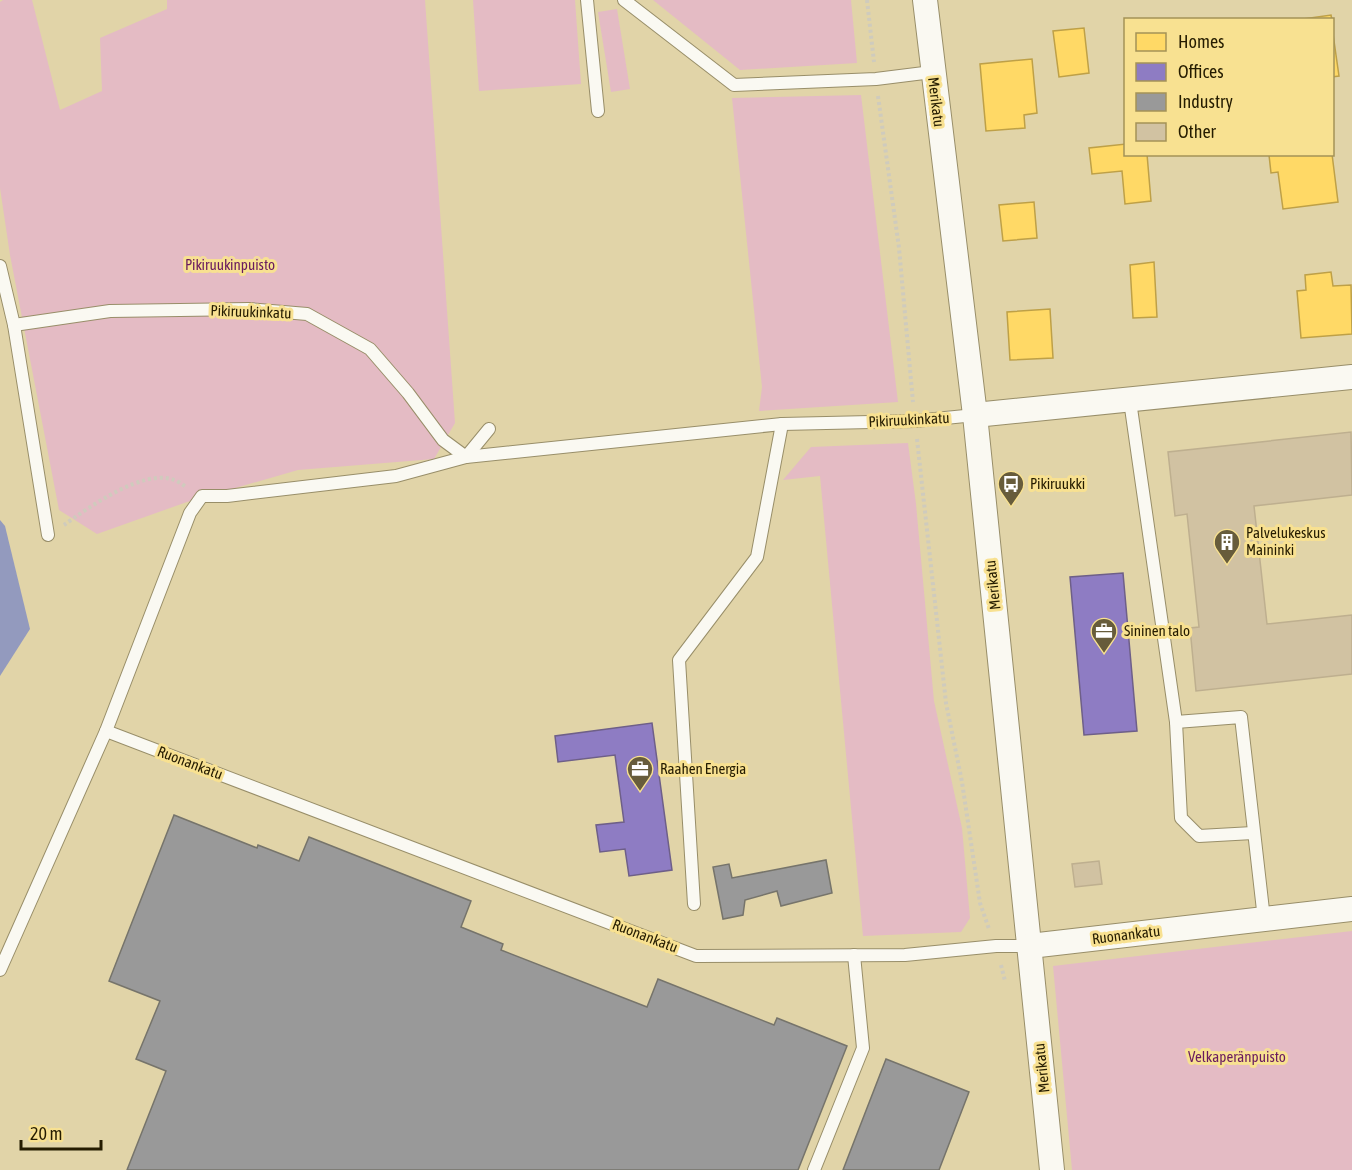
<svg xmlns="http://www.w3.org/2000/svg" width="1352" height="1170" viewBox="0 0 1352 1170" font-family="'Asap Condensed',sans-serif">
  <style>
    .green { fill: #e4bbc4 }
    .water { fill: #939abe }
    .homes { fill: #ffd966; stroke: #bea047; stroke-width: 1.5 }
    .offices { fill: #8e7cc3; stroke: #6e5f88; stroke-width: 1.5 }
    .industry { fill: #999; stroke: #76746b; stroke-width: 1.5 }
    .building { fill: #d1c2a2; stroke: #beaf8f; stroke-width: 1.5 }
    .lines { fill: none; stroke-linecap: round; stroke-linejoin: round }
    .lane-casing { stroke: #988e69; stroke-width: 14 }
    .street-casing { stroke: #988e69; stroke-width: 26 }
    .path { stroke: #cfcbbd; stroke-width: 4; stroke-dasharray: 3 3; stroke-linecap: butt }
    .lane { stroke: #faf9f2; stroke-width: 12 }
    .street { stroke: #faf9f2; stroke-width: 24 }
    .labels { text-anchor: middle; stroke-width: 6; stroke-linejoin: round; paint-order: stroke }
    .street-label { font-size: 15px; fill: #251c00; stroke: #f8e191 }
    .park-label { font-size: 15px; fill: #691b5f; stroke: #f8e191 }
    .poi-label { font-size: 15px; fill: #251c00; stroke: #f8e191; text-anchor: start }
  </style>
  <rect width="100%" height="100%" fill="#e1d4a8"/>
  <g class="green">
    <polygon points="3,0 32,0 60,110 102,91 100,38 167,9 167,0 425,0 455,423 434,459 298,470 187,502 97,534 59,510 10,255 0,188 0,2"/>
    <polygon points="473,0 575,0 581,84 479,91"/>
    <polygon points="653,0 851,0 857,63 740,70"/>
    <polygon points="617,9 630,89 611,92 598,12"/>
    <polygon points="861,95 898,402 759,411 762,387 732,98"/>
    <polygon points="908,443 916,504 934,701 962,828 970,918 961,932 863,936 820,476 783,480 811,447"/>
    <polygon points="1352,931 1352,1170 1072,1170 1053,966"/>
  </g>
  <polygon class="water" points="0,520 5,526 30,629 0,676"/>
  <g class="homes">
    <polygon points="1331,15 1332,20 1296,20"/>
    <polygon points="1332,27 1339,76 1332,77"/>
    <polygon points="1084,28 1089,73 1059,77 1053,31"/>
    <polygon points="1032,59 1037,113 1024,115 1025,128 986,131 980,64"/>
    <polygon points="1126,144 1126,154 1147,154 1151,201 1125,204 1122,171 1092,174 1089,148"/>
    <polygon points="1332,154 1338,202 1283,209 1278,172 1271,173 1269,155"/>
    <polygon points="1034,202 1037,238 1003,241 999,205"/>
    <polygon points="1154,262 1157,317 1133,318 1130,265"/>
    <polygon points="1331,272 1333,286 1351,285 1352,334 1301,338 1297,291 1306,290 1305,275"/>
    <polygon points="1050,309 1053,358 1010,360 1007,312"/>
  </g>
  <g class="offices">
    <polygon points="1123,573 1137,731 1084,735 1070,577"/>
    <polygon points="652,723 672,870 629,876 625,849 600,852 596,825 624,822 615,755 558,762 555,736"/>
  </g>
  <g class="industry">
    <polygon points="174,815 257,848 258,845 299,861 309,837 471,901 461,927 503,944 501,950 647,1007 658,979 774,1025 777,1018 847,1046 798,1170 127,1170 166,1071 136,1059 160,1001 109,981"/>
    <polygon points="826,860 832,893 781,906 777,891 745,900 743,915 723,919 713,867 729,864 732,878"/>
    <polygon points="886,1059 969,1092 939,1170 843,1170"/>
  </g>
  <g class="building">
    <polygon points="1351,432 1352,495 1254,506 1267,624 1352,615 1352,674 1196,691 1190,628 1199,627 1187,514 1175,516 1168,452"/>
    <polygon points="1099,861 1102,884 1075,887 1072,864"/>
  </g>
  <g class="lines">
    <g class="lane-casing">
      <g id="lane">
        <polyline points="587,0 598,111"/>
        <polyline points="624,0 734,85 876,79 932,72"/>
        <polyline points="0,266 14,325 110,311 249,309 307,314 370,349 408,393 443,440 466,457 782,424 915,421 975,415"/>
        <polyline points="14,325 48,535"/>
        <polyline points="1130,401 1176,722 1181,818 1199,836 1253,833"/>
        <polyline points="489,429 466,457 396,476 227,496 202,496 190,513 106,731 696,956 905,955 996,946 1030,946"/>
        <polyline points="1176,722 1241,717 1264,919"/>
        <polyline points="694,904 679,660 757,557 782,424"/>
        <polyline points="0,970 106,731"/>
        <polyline points="814,1170 863,1048 854,955"/>
      </g>
    </g>
    <g class="street-casing">
      <g id="street">
        <polyline points="925,0 975,415 1052,1170"/>
        <polyline points="975,415 1352,377"/>
        <polyline points="1030,946 1352,909"/>
      </g>
    </g>
    <g class="path">
      <polyline points="867,0 874,62"/>
      <polyline points="878,96 899,248 913,402"/>
      <polyline points="917,439 946,703 962,782 980,903 989,929"/>
      <path d="M64 525C88 508 143 468 174 480 178 481 182 484 186 487"/>
      <polyline points="1001,965 1005,981"/>
    </g>
    <use href="#lane" class="lane"/>
    <use href="#street" class="street"/>
  </g>
  <defs>
    <g id="bus-pin" transform="scale(1.35)"><path d="M0 17L-7.5 6A9.5 9.5 0 1 1 7.5 6Z" fill="#675c3b" stroke="#f8e191"/><path d="M-5-6H5V4H4V6H2V4H-2V6H-4V4H-5ZM-3.5-4V0h7V-4ZM-3.5 1.2v1.5H-2V1.2ZM2 1.2v1.5H3.5V1.2Z" fill="#fff"/></g>
    <g id="building-pin" transform="scale(1.35)"><path d="M0 17L-7.5 6A9.5 9.5 0 1 1 7.5 6Z" fill="#675c3b" stroke="#f8e191"/><path d="M-4-6H4V6H1V3H-1V6H-4ZM-2.5-4.3h1.7v1.8h-1.7ZM.8-4.3h1.7v1.8H.8ZM-2.5-1h1.7V.8h-1.7ZM.8-1h1.7V.8H.8Z" fill="#fff"/></g>
    <g id="office-pin" transform="scale(1.35)"><path d="M0 17L-7.5 6A9.5 9.5 0 1 1 7.5 6Z" fill="#675c3b" stroke="#f8e191"/><path d="M-6-3h4V-5.5h4V-3h4V5H-6ZM-1-4.5V-3h2v-1.5ZM-6 0V1H6V0Z" fill="#fff"/></g>
  </defs>
  <g fill-rule="evenodd">
    <use href="#bus-pin" x="1011" y="484"/>
    <use href="#building-pin" x="1227" y="542"/>
    <use href="#office-pin" x="1104" y="631"/>
    <use href="#office-pin" x="640" y="769"/>
  </g>
  <g class="labels">
    <g class="street-label">
      <text transform="translate(936 102) rotate(83)" y="5">Merikatu</text>
      <text transform="translate(251 312) rotate(2)" y="5">Pikiruukinkatu</text>
      <text transform="translate(909 420) rotate(-3)" y="5">Pikiruukinkatu</text>
      <text transform="translate(993 585) rotate(-96)" y="5">Merikatu</text>
      <text transform="translate(190 763) rotate(21)" y="5">Ruonankatu</text>
      <text transform="translate(1126 935) rotate(-7)" y="5">Ruonankatu</text>
      <text transform="translate(645 936) rotate(21)" y="5">Ruonankatu</text>
      <text transform="translate(1042 1068) rotate(-96)" y="5">Merikatu</text>
    </g>
    <g class="park-label">
      <text x="230" y="270">Pikiruukinpuisto</text>
      <text x="1237" y="1062">Velkaperänpuisto</text>
    </g>
    <g class="poi-label">
      <text x="1030" y="489">Pikiruukki</text>
      <text x="1246" y="538">Palvelukeskus<tspan x="1246" dy="17">Maininki</tspan></text>
      <text x="1124" y="636">Sininen talo</text>
      <text x="660" y="774">Raahen Energia</text>
    </g>
  </g>
  <rect x="1124" y="18" width="210" height="138" fill="#f8e191" stroke="#a49257" stroke-width="1.5"/>
  <rect x="1136" y="33" width="30" height="18" fill="#ffd966" stroke="#a49257" stroke-width="1.5"/>
  <text x="1178" y="48" font-size="18" fill="#251c00">Homes</text>
  <rect x="1136" y="63" width="30" height="18" fill="#8e7cc3" stroke="#a49257" stroke-width="1.5"/>
  <text x="1178" y="78" font-size="18" fill="#251c00">Offices</text>
  <rect x="1136" y="93" width="30" height="18" fill="#999999" stroke="#a49257" stroke-width="1.5"/>
  <text x="1178" y="108" font-size="18" fill="#251c00">Industry</text>
  <rect x="1136" y="123" width="30" height="18" fill="#d1c2a2" stroke="#a49257" stroke-width="1.5"/>
  <text x="1178" y="138" font-size="18" fill="#251c00">Other</text>
  <path d="M21 1140v9h80v-9" fill="none" stroke="#251c00" stroke-width="3"/>
  <text x="30" y="1140" font-size="18" fill="#251c00" stroke="#f8e191" stroke-width="4.5" paint-order="stroke">20 m</text>
</svg>
